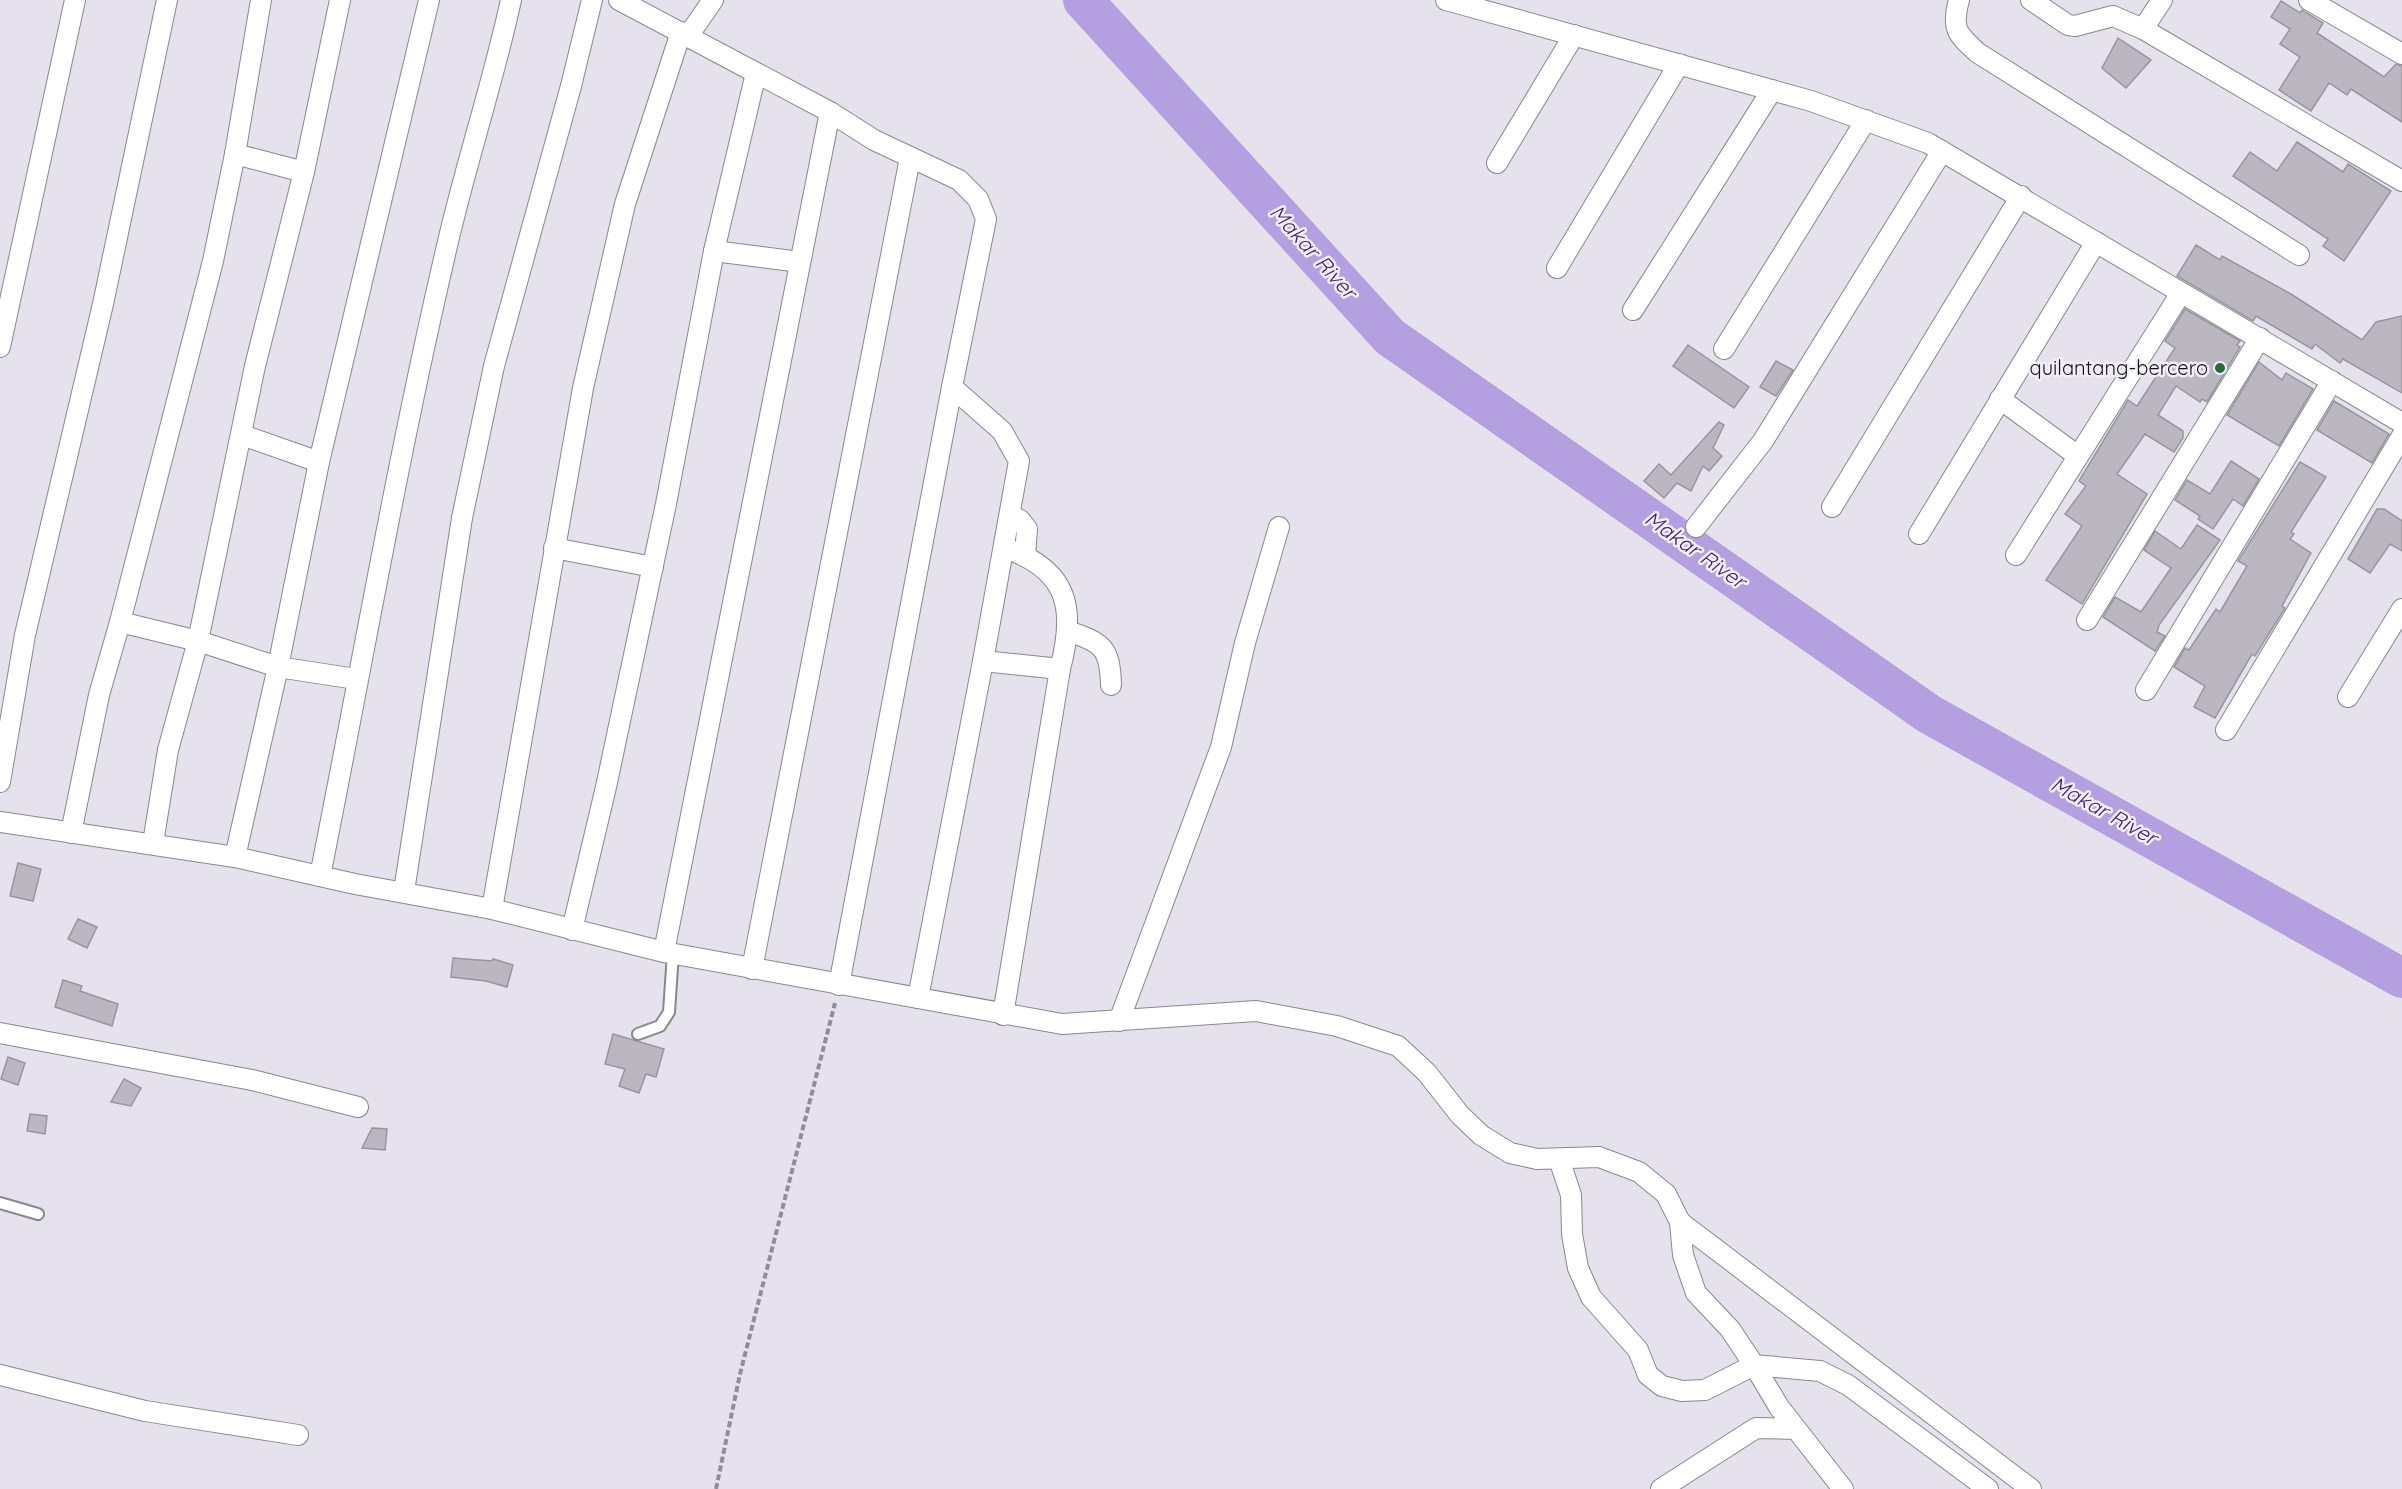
<svg xmlns="http://www.w3.org/2000/svg" width="2402" height="1489" viewBox="0 0 2402 1489" font-family="Quicksand,sans-serif">
  <style>
    .lines { fill: none; stroke-linecap: round; stroke-linejoin: round }
    .river { stroke: #b4a0e0; stroke-width: 40 }
    .building { fill: #bab7c1; stroke: #98959f; stroke-width: 1.5 }
    .service-casing { stroke: #898690; stroke-width: 14 }
    .minor-casing { stroke: #898690; stroke-width: 22 }
    .path { stroke: #8f8d95; stroke-width: 4; stroke-dasharray: 6 3; stroke-linecap: butt }
    .service { stroke: #fff; stroke-width: 10 }
    .minor { stroke: #fff; stroke-width: 20 }
    .poi-dot { fill: #276c37; stroke: #f2effa; stroke-width: 2 }
    .labels { text-anchor: middle; stroke-width: 5; stroke-linejoin: round; paint-order: stroke }
    .poi-label { font-size: 20px; fill: #121114; stroke: #f2effa; text-anchor: end }
    .water-label { font-size: 21px; font-style: italic; fill: #40226c; stroke: #f2effa }
  </style>
  <rect width="100%" height="100%" fill="#e5e2ed"/>
  <g class="lines">
    <polyline class="river" points="1083,0 1390,337 1929,714 2402,978"/>
  </g>
  <g class="building">
    <polygon points="2281,1 2300,13 2302,10 2323,23 2317,33 2384,77 2396,64 2402,66 2402,122 2351,89 2347,95 2329,83 2311,111 2279,90 2300,57 2280,44 2290,29 2271,17"/>
    <polygon points="2118,38 2151,60 2126,88 2102,68"/>
    <polygon points="2297,142 2343,172 2348,164 2391,191 2344,261 2323,246 2328,239 2233,176 2250,152 2277,171"/>
    <polygon points="2196,245 2220,260 2222,256 2291,294 2362,340 2376,322 2402,316 2402,393 2343,359 2340,363 2315,344 2312,349 2256,316 2253,321 2177,276"/>
    <polygon points="2185,309 2240,341 2237,345 2240,347 2207,402 2202,399 2200,402 2176,386 2158,415 2183,431 2183,438 2174,452 2145,434 2117,474 2147,494 2082,604 2046,580 2082,526 2065,514 2086,486 2079,481 2128,400 2137,406 2175,348 2165,341"/>
    <polygon points="1688,345 1749,387 1734,408 1673,366"/>
    <polygon points="1776,361 1793,370 1776,396 1760,387"/>
    <polygon points="2259,362 2282,380 2286,373 2313,389 2279,446 2227,415"/>
    <polygon points="2334,401 2389,434 2372,463 2317,430"/>
    <polygon points="1719,422 1724,425 1713,448 1722,456 1709,471 1703,466 1691,491 1677,483 1664,498 1644,481 1659,464 1671,475"/>
    <polygon points="2231,461 2259,479 2243,506 2233,499 2213,529 2198,519 2200,516 2175,500 2187,480 2210,494"/>
    <polygon points="2300,462 2326,477 2291,532 2294,534 2290,539 2311,553 2282,606 2285,608 2255,656 2252,654 2215,718 2194,707 2205,686 2174,667 2185,648 2189,650 2216,609 2220,612 2247,566 2238,561"/>
    <polygon points="2377,509 2384,509 2402,521 2402,551 2390,544 2370,573 2348,559"/>
    <polygon points="2197,525 2220,540 2159,625 2157,632 2165,636 2155,651 2103,617 2115,597 2141,612 2171,568 2144,550 2155,531 2181,549"/>
    <polygon points="18,863 41,869 33,901 10,896"/>
    <polygon points="78,919 97,927 87,948 68,939"/>
    <polygon points="453,958 492,961 493,959 513,965 507,987 486,981 451,977"/>
    <polygon points="63,980 82,986 80,991 118,1004 112,1026 55,1007"/>
    <polygon points="613,1034 664,1049 656,1077 646,1074 639,1093 619,1086 625,1069 605,1064"/>
    <polygon points="8,1057 25,1063 18,1085 1,1079"/>
    <polygon points="124,1079 141,1088 131,1106 111,1102"/>
    <polygon points="30,1114 47,1116 45,1134 27,1131"/>
    <polygon points="372,1128 387,1129 385,1150 362,1148"/>
  </g>
  <g class="lines">
    <g class="service-casing">
      <g id="service">
        <polyline points="638,1034 660,1026 669,1012 673,953"/>
        <polyline points="0,1203 38,1214"/>
      </g>
    </g>
    <g class="minor-casing">
      <g id="minor">
        <polyline points="619,0 830,112 874,140 959,180 978,199 986,219 952,387 1002,431 1019,461 983,661 1060,669 1003,1015"/>
        <polyline points="1446,0 1811,101 1928,143 2402,423"/>
        <path d="M1959 0C1951 29 1957 34 1978 53L2299 255"/>
        <polyline points="2031,0 2068,25 2075,26 2113,16 2143,29"/>
        <polyline points="2162,0 2143,29 2402,181"/>
        <polyline points="2309,0 2402,54"/>
        <polyline points="688,36 713,0"/>
        <polyline points="235,154 304,172"/>
        <polyline points="1497,163 1574,35"/>
        <polyline points="714,251 800,262"/>
        <polyline points="1557,268 1679,64"/>
        <polyline points="1633,310 1772,90"/>
        <polyline points="0,347 75,0"/>
        <polyline points="1724,349 1866,120"/>
        <polyline points="2000,399 2078,456"/>
        <polyline points="242,435 319,462"/>
        <polyline points="1832,507 2021,196"/>
        <polyline points="1010,515 1020,520 1027,529 1025,555"/>
        <polyline points="1696,527 1763,441 1942,151"/>
        <polyline points="1919,534 2096,242"/>
        <polyline points="554,548 653,567"/>
        <path d="M1005 548C1069 570 1076 609 1060 669"/>
        <polyline points="2016,555 2181,293"/>
        <polyline points="2087,620 2260,338"/>
        <polyline points="120,622 198,641 278,667 356,679"/>
        <path d="M1067 631C1102 642 1110 647 1111 685"/>
        <polyline points="2146,690 2332,381"/>
        <polyline points="2348,697 2402,609"/>
        <polyline points="2226,730 2402,436"/>
        <polyline points="0,782 25,635 103,304 167,0"/>
        <polyline points="0,822 235,857 355,884 492,909 664,952 1062,1024 1256,1011 1337,1026 1398,1046 1427,1073 1460,1115 1481,1135 1510,1153 1537,1159 1599,1157 1639,1172 1666,1194 1680,1222 1683,1255 1696,1293 1730,1329 1754,1365 1820,1371 1848,1385 1988,1489"/>
        <polyline points="71,833 99,695 120,622 213,261 235,154 261,0"/>
        <polyline points="153,843 168,750 198,641 255,366 304,172 340,0"/>
        <polyline points="235,857 278,667 319,462 429,0"/>
        <path d="M320 876C362 666 398 455 447 246 466 163 493 83 511 0"/>
        <polyline points="404,891 462,518 494,366 571,86 592,0"/>
        <polyline points="492,909 583,388 625,204 681,32"/>
        <polyline points="572,930 606,787 666,504 714,251 756,73"/>
        <polyline points="664,952 830,112"/>
        <polyline points="752,969 910,158"/>
        <polyline points="839,985 952,387"/>
        <polyline points="918,998 983,661"/>
        <polyline points="1119,1021 1221,747 1245,643 1279,527"/>
        <polyline points="0,1033 252,1080 358,1107"/>
        <polyline points="1559,1159 1571,1195 1572,1234 1578,1268 1591,1297 1638,1350 1648,1375 1662,1386 1682,1391 1705,1390 1754,1365 1779,1407 1843,1489"/>
        <polyline points="1680,1222 2031,1489"/>
        <polyline points="0,1375 145,1411 298,1435"/>
        <polyline points="1661,1489 1756,1428 1796,1429"/>
      </g>
    </g>
    <polyline class="path" points="716,1489 740,1374 835,1003"/>
    <use href="#service" class="service"/>
    <use href="#minor" class="minor"/>
  </g>
  <circle class="poi-dot" cx="2220" cy="368" r="6"/>
  <g class="labels">
    <g class="poi-label">
      <text x="2208" y="375">quilantang-bercero</text>
    </g>
    <g class="water-label">
      <text transform="translate(1313 252) rotate(48)" y="7">Makar River</text>
      <text transform="translate(1695 550) rotate(35)" y="7">Makar River</text>
      <text transform="translate(2104 811) rotate(29)" y="7">Makar River</text>
    </g>
  </g>
</svg>
